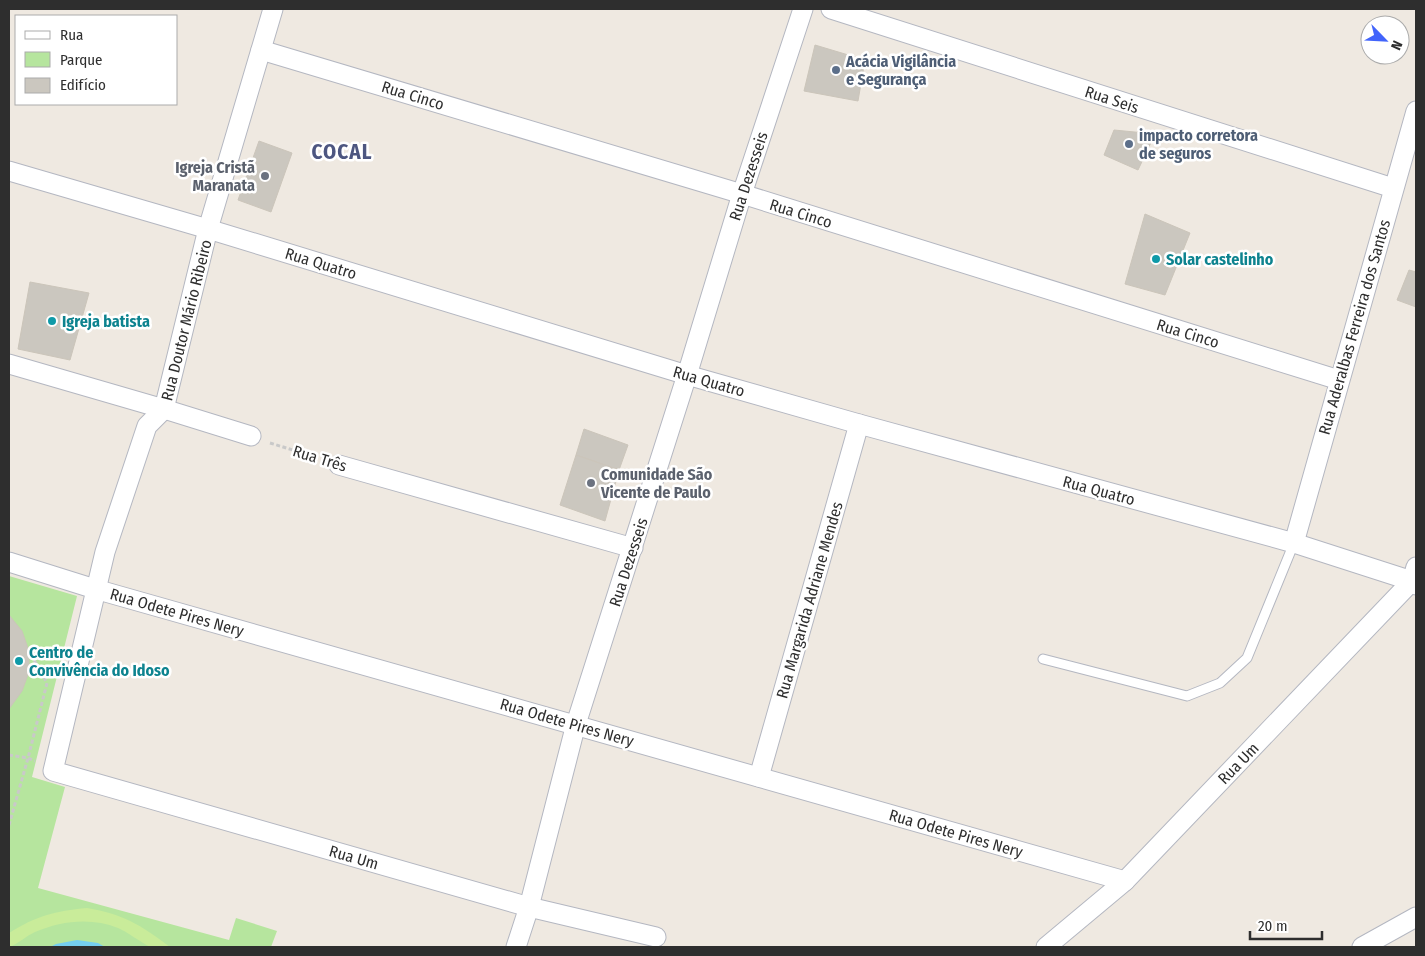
<svg xmlns="http://www.w3.org/2000/svg" width="1425" height="956" viewBox="0 0 1425 956" font-family="'Fira Sans Condensed',sans-serif">
  <style>
    .green { fill: #b6e59e }
    .pitch { fill: #c9ec9a }
    .water { fill: #75cff0 }
    .building { fill: #cbc7bf; stroke: #cbc5ba }
    .lines { fill: none; stroke-linecap: round; stroke-linejoin: round }
    .lane-casing { stroke: #b4b7c1; stroke-width: 11 }
    .street-casing { stroke: #b4b7c1; stroke-width: 21 }
    .path { stroke: #c9c9c9; stroke-width: 3; stroke-dasharray: 4 2.5; stroke-linecap: butt }
    .lane { stroke: #fff; stroke-width: 9 }
    .street { stroke: #fff; stroke-width: 19 }
    .service-dot { fill: #5c6f8a; stroke: #fff; stroke-width: 2 }
    .worship-dot { fill: #6b7280; stroke: #fff; stroke-width: 2 }
    .culture-dot { fill: #0f9aa8; stroke: #fff; stroke-width: 2 }
    .labels { text-anchor: middle; stroke-width: 5; stroke-linejoin: round; paint-order: stroke }
    .service-label { font-size: 16px; font-weight: bold; fill: #4e5e75; stroke: #fff; text-anchor: start }
    .street-label { font-size: 16px; fill: #2e2e2e; stroke: #fff }
    .worship-label { font-size: 16px; font-weight: bold; fill: #5b616d; stroke: #fff; text-anchor: end }
    .culture-label { font-size: 16px; font-weight: bold; fill: #0d838f; stroke: #fff; text-anchor: start }
    .district-label { font-size: 21px; font-weight: bold; letter-spacing: 1px; fill: #4d5680; stroke: #fff }
  </style>
  <rect width="100%" height="100%" fill="#efe9e1"/>
  <polygon class="green" points="9,576 77,596 32,777 65,787 38,888 229,940 236,918 277,931 271,947 9,947"/>
  <path class="pitch" d="M87 908C123 914 141 925 170 947 164 947 157 948 151 947 146 946 126 931 118 928 91 917 61 921 35 932 26 936 18 944 9 947V933C36 916 55 911 87 908Z"/>
  <polygon class="water" points="77,940 98,943 105,947 50,947 56,944"/>
  <g class="building">
    <polygon points="815,45 865,60 858,101 804,91"/>
    <polygon points="1114,130 1155,134 1138,170 1104,155"/>
    <polygon points="259,141 292,153 271,212 238,200"/>
    <polygon points="1145,214 1190,233 1165,295 1125,284"/>
    <polygon points="1409,270 1416,272 1416,307 1397,300"/>
    <polygon points="30,282 89,293 70,360 18,349"/>
    <polygon points="584,429 628,445 619,470 576,455"/>
    <polygon points="576,455 619,470 605,521 560,505"/>
    <polygon points="9,615 22,631 29,651 29,672 22,691 9,709"/>
  </g>
  <g class="lines">
    <g class="lane-casing">
      <polyline id="lane" points="1043,659 1187,696 1220,683 1247,658 1294,543"/>
    </g>
    <g class="street-casing">
      <g id="street">
        <polyline points="273,9 208,229 164,409 147,426 105,552 53,771 529,907 656,937"/>
        <polyline points="831,9 1393,188"/>
        <polyline points="261,50 742,194 1339,380"/>
        <polyline points="9,171 208,229 687,375 859,424 1294,543 1412,581 1416,585"/>
        <polyline points="9,364 164,409 251,436"/>
        <polyline points="339,465 633,548"/>
        <polyline points="1294,543 1416,111"/>
        <polyline points="9,562 95,589 1125,881"/>
        <polyline points="759,777 859,424"/>
        <polyline points="516,947 529,907 576,724 687,375 742,194 803,9"/>
        <polyline points="1046,947 1125,881 1412,581 1416,567"/>
        <polyline points="1362,947 1416,917"/>
      </g>
    </g>
    <g class="path">
      <polyline points="270,443 319,458"/>
      <polyline points="9,755 28,758 35,761"/>
      <polyline points="9,825 28,758 47,683 29,651"/>
    </g>
    <use href="#lane" class="lane"/>
    <use href="#street" class="street"/>
  </g>
  <g class="service-dot">
    <circle cx="836" cy="70" r="5"/>
    <circle cx="1129" cy="144" r="5"/>
  </g>
  <g class="worship-dot">
    <circle cx="265" cy="176" r="5"/>
    <circle cx="591" cy="483" r="5"/>
  </g>
  <g class="culture-dot">
    <circle cx="1156" cy="259" r="5"/>
    <circle cx="52" cy="321" r="5"/>
    <circle cx="19" cy="661" r="5"/>
  </g>
  <g class="labels">
    <g class="service-label">
      <text x="846" y="67">Acácia Vigilância<tspan x="846" dy="18">e Segurança</tspan></text>
      <text x="1139" y="141">impacto corretora<tspan x="1139" dy="18">de seguros</tspan></text>
    </g>
    <g class="street-label">
      <text transform="translate(413 95) rotate(17)" y="6">Rua Cinco</text>
      <text transform="translate(1112 99) rotate(18)" y="6">Rua Seis</text>
      <text transform="translate(748 176) rotate(-72)" y="6">Rua Dezesseis</text>
      <text transform="translate(801 213) rotate(17)" y="6">Rua Cinco</text>
      <text transform="translate(321 263) rotate(17)" y="6">Rua Quatro</text>
      <text transform="translate(186 320) rotate(-76)" y="6">Rua Doutor Mário Ribeiro</text>
      <text transform="translate(1354 327) rotate(-74)" y="6">Rua Aderalbas Ferreira dos Santos</text>
      <text transform="translate(1188 333) rotate(17)" y="6">Rua Cinco</text>
      <text transform="translate(709 381) rotate(16)" y="6">Rua Quatro</text>
      <text transform="translate(320 458) rotate(17)" y="6">Rua Três</text>
      <text transform="translate(1099 490) rotate(15)" y="6">Rua Quatro</text>
      <text transform="translate(628 562) rotate(-72)" y="6">Rua Dezesseis</text>
      <text transform="translate(809 600) rotate(-74)" y="6">Rua Margarida Adriane Mendes</text>
      <text transform="translate(177 612) rotate(16)" y="6">Rua Odete Pires Nery</text>
      <text transform="translate(567 722) rotate(16)" y="6">Rua Odete Pires Nery</text>
      <text transform="translate(1238 763) rotate(-46)" y="6">Rua Um</text>
      <text transform="translate(956 833) rotate(16)" y="6">Rua Odete Pires Nery</text>
      <text transform="translate(354 857) rotate(16)" y="6">Rua Um</text>
    </g>
    <g class="worship-label">
      <text x="255" y="173">Igreja Cristã<tspan x="255" dy="18">Maranata</tspan></text>
      <text x="601" y="480" text-anchor="start">Comunidade São<tspan x="601" dy="18">Vicente de Paulo</tspan></text>
    </g>
    <g class="culture-label">
      <text x="1166" y="265">Solar castelinho</text>
      <text x="62" y="327">Igreja batista</text>
      <text x="29" y="658">Centro de<tspan x="29" dy="18">Convivência do Idoso</tspan></text>
    </g>
    <g class="district-label">
      <text x="342" y="159">COCAL</text>
    </g>
  </g>
  <rect width="1425" height="956" fill="none" stroke="#2e2e2e" stroke-width="20"/>
  <rect x="15" y="15" width="162" height="90" fill="#ffffff" stroke="#ababab"/>
  <rect x="25" y="31" width="25" height="8" fill="#ffffff" stroke="#ababab"/>
  <text x="60" y="40" font-size="15" fill="#2e2e2e">Rua</text>
  <rect x="25" y="52" width="25" height="15" fill="#b6e59e" stroke="#ababab"/>
  <text x="60" y="65" font-size="15" fill="#2e2e2e">Parque</text>
  <rect x="25" y="78" width="25" height="15" fill="#cbc7bf" stroke="#ababab"/>
  <text x="60" y="90" font-size="15" fill="#2e2e2e">Edifício</text>
  <g transform="translate(1385 40) rotate(114)"><circle r="24" fill="#ffffff" stroke="#ababab"/>
  <path d="M0-4L9 19L0 12L-9 19Z" fill="#4264fb"/>
  <text y="-8" font-size="14" font-weight="bold" text-anchor="middle" fill="#2e2e2e">N</text>
  </g>
  <path d="M1250 931v8h72v-8" fill="none" stroke="#2e2e2e" stroke-width="2.5"/>
  <text x="1258" y="931" font-size="15" fill="#2e2e2e" stroke="#ffffff" stroke-width="4" paint-order="stroke">20 m</text>
</svg>
